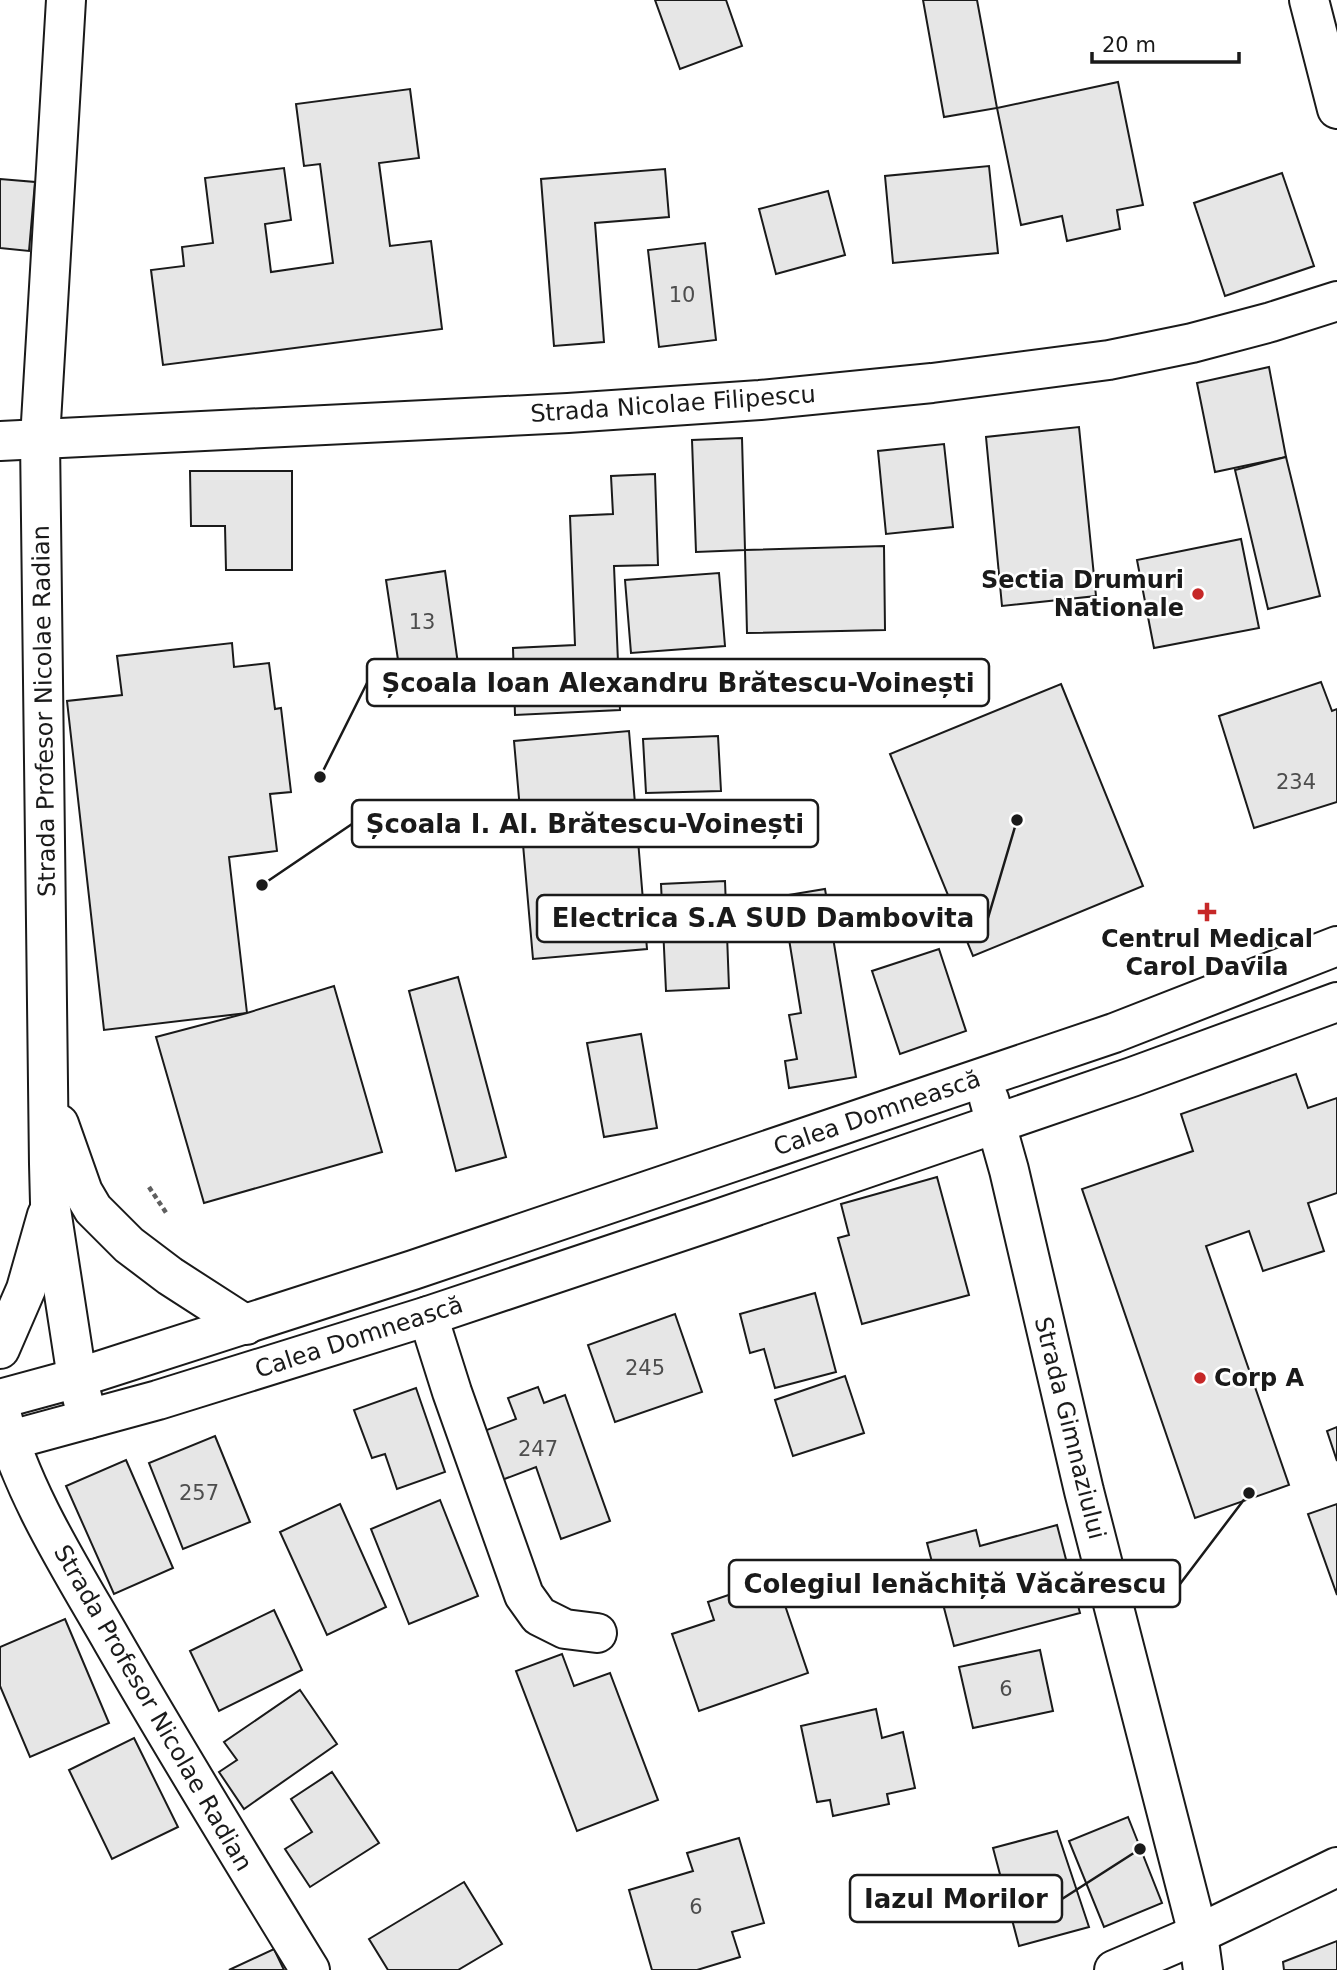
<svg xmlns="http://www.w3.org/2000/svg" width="1337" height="1970" viewBox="0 0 1337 1970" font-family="'DejaVu Sans',sans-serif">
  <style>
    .building { fill: #e6e6e6; stroke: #1a1a1a; stroke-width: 2 }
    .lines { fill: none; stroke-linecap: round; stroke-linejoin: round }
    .minor-casing { stroke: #1a1a1a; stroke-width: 42 }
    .tertiary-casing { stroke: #1a1a1a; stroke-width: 42 }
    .primary-casing { stroke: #1a1a1a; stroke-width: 42 }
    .path { stroke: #5f5f5f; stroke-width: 4.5; stroke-dasharray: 5 3.5; stroke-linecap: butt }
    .minor { stroke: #fff; stroke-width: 38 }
    .tertiary { stroke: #fff; stroke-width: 38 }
    .primary { stroke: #fff; stroke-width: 38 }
    .poi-dot { fill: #c62828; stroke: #fff; stroke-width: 2.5 }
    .labels { text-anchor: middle; stroke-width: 5; stroke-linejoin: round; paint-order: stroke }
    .number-label { font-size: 21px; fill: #4d4d4d }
    .street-label { font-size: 24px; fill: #1a1a1a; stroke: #fff }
    .poi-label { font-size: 24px; font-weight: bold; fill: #1a1a1a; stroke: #fff; text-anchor: end }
    .leader { fill: none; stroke: #1a1a1a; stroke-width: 2.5 }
    .callout-dot { fill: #1a1a1a; stroke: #fff; stroke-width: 2.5 }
    .callout { fill: #fff; stroke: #1a1a1a; stroke-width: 2.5 }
    .callout-label { font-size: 26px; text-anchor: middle; font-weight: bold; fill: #1a1a1a }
  </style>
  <rect width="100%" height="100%" fill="#fff"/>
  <g class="building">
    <polygon points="655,0 726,0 742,46 680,69"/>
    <polygon points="923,0 977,0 997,108 944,117"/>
    <polygon points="1118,82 1143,205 1117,210 1120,229 1067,241 1062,216 1021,225 997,108"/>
    <polygon points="410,89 419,158 379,163 390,246 431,241 442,329 163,365 151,270 184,266 182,247 213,243 205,178 284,168 291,220 265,224 271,272 333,263 320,164 304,166 296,104"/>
    <polygon points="989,166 998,253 893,263 885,176"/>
    <polygon points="665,169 669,217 595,223 604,342 554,346 541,179"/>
    <polygon points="1282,173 1314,266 1225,296 1194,203"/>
    <polygon points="0,179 35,182 29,251 0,248"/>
    <polygon points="828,191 845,255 776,274 759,209"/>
    <polygon points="705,243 716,340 659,347 648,250"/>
    <polygon points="1269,367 1286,457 1215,472 1197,383"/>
    <polygon points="1079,427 1096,596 1002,606 986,437"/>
    <polygon points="742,438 745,550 696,552 692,440"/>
    <polygon points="944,444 953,527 886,534 878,451"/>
    <polygon points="1286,457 1320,596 1268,609 1235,470"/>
    <polygon points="190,471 292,471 292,570 226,570 225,526 191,526"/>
    <polygon points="655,474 658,565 614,566 620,710 515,715 513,648 575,645 570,516 613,514 611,476"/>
    <polygon points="1241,539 1259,628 1154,648 1137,560"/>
    <polygon points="884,546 885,630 747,633 745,550"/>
    <polygon points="445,571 458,664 400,673 386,580"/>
    <polygon points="719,573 725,646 631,653 625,580"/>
    <polygon points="232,643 234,667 269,663 275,709 281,708 291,792 270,794 277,851 229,857 247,1013 104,1030 67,701 122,695 117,656"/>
    <polygon points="1321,682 1332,711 1337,709 1337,802 1254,828 1219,716"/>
    <polygon points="1061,684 1143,886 973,956 890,754"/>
    <polygon points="629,731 647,949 533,959 514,741"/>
    <polygon points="718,736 721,791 646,793 643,739"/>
    <polygon points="725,881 729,988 666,991 661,884"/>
    <polygon points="825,889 856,1077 789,1088 785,1061 797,1059 789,1015 801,1013 782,896"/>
    <polygon points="939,949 966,1031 900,1054 872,971"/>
    <polygon points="458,977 506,1157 456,1171 409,991"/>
    <polygon points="334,986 382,1152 204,1203 156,1037 247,1013"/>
    <polygon points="641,1034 657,1128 604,1137 587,1043"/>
    <polygon points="1296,1074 1308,1108 1337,1098 1337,1193 1308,1203 1324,1251 1263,1271 1249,1231 1206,1246 1289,1485 1195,1518 1082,1189 1193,1151 1181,1114"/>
    <polygon points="937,1177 969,1295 862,1324 838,1238 849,1235 841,1204"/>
    <polygon points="815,1293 836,1372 775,1388 764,1349 750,1353 740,1314"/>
    <polygon points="675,1314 702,1392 615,1422 588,1345"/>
    <polygon points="845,1376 864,1433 793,1456 775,1400"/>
    <polygon points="538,1387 544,1403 565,1395 610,1521 561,1539 536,1467 502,1480 484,1431 516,1419 508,1398"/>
    <polygon points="416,1388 445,1472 397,1489 385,1454 372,1458 354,1410"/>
    <polygon points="1337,1427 1337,1461 1327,1431"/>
    <polygon points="215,1436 250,1522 183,1549 149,1463"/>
    <polygon points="126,1460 173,1568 114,1594 66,1486"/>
    <polygon points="440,1500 478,1596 409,1624 371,1529"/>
    <polygon points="340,1504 386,1607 327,1635 280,1532"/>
    <polygon points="1337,1504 1337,1595 1308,1514"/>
    <polygon points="1057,1525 1080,1613 954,1646 927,1543 976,1530 980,1546"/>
    <polygon points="776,1579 808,1673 699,1711 672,1634 714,1620 708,1602"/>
    <polygon points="274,1610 302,1670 219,1711 190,1651"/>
    <polygon points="65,1619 109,1723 30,1757 0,1686 0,1647"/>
    <polygon points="1040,1650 1053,1711 973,1728 959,1667"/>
    <polygon points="562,1654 574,1686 610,1673 658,1800 577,1831 516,1671"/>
    <polygon points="300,1690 337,1744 244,1809 219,1772 237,1760 224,1742"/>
    <polygon points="876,1709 882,1738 903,1732 915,1788 887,1794 889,1804 833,1816 830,1800 817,1802 801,1726"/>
    <polygon points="134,1738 178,1827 112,1859 69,1770"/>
    <polygon points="332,1772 379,1843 310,1887 285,1849 312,1832 291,1799"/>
    <polygon points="1128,1817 1162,1903 1104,1927 1069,1841"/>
    <polygon points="1057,1831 1089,1927 1019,1946 993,1848"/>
    <polygon points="739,1838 764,1923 732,1932 740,1957 697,1970 652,1970 629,1890 693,1871 687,1853"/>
    <polygon points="464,1882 502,1944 458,1970 388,1970 369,1939"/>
    <polygon points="1337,1941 1337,1970 1284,1970 1283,1962"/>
    <polygon points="274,1949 284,1970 229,1970"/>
  </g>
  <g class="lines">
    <g class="minor-casing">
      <g id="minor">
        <polyline points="1309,0 1337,109"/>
        <polyline points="428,1316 452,1392 524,1595 539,1616 565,1629 597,1633"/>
        <path d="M0 1409C22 1493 70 1567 113 1642 177 1753 243 1861 310 1970"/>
        <polyline points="1114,1970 1198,1934 1337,1867"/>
      </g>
    </g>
    <g class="tertiary-casing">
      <g id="tertiary">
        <polyline points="66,0 40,439 49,1164 50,1203 77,1378 88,1419"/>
        <polyline points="0,441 568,413 760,400 932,383 1109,360 1192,343 1271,322 1337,301"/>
        <polyline points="59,1124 83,1192 93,1209 129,1245 170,1276 246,1325"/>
        <polyline points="0,1349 26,1289 47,1215"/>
      </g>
    </g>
    <g class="primary-casing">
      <g id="primary">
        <polyline points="989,1099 1009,1170 1084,1491 1198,1934 1203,1970"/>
        <polyline points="0,1399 77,1378 413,1270 1114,1033 1337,946"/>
        <polyline points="0,1443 158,1400 428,1316 715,1220 1132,1077 1337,1002"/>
      </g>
    </g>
    <polyline class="path" points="149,1187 167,1214"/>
    <use href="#minor" class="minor"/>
    <use href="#tertiary" class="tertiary"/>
    <use href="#primary" class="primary"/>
  </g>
  <g class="poi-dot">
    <circle cx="1198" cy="594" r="7"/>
    <path d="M1203.5 901.5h7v7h7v7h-7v7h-7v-7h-7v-7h7z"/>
    <circle cx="1200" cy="1378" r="7"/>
  </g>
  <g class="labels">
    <g class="number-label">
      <text x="682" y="302">10</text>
      <text x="422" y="629">13</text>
      <text x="1296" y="789">234</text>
      <text x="645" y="1375">245</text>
      <text x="538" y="1456">247</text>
      <text x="199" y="1500">257</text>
      <text x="1006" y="1696">6</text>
      <text x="696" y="1914">6</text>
    </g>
    <g class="street-label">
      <text transform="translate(673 404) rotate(-4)" y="8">Strada Nicolae Filipescu</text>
      <text transform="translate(44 711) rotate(-91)" y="8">Strada Profesor Nicolae Radian</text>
      <text transform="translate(877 1113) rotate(-19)" y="8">Calea Domnească</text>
      <text transform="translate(359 1337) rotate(-18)" y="8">Calea Domnească</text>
      <text transform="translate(1070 1428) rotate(76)" y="8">Strada Gimnaziului</text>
      <text transform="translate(153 1708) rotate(60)" y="8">Strada Profesor Nicolae Radian</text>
    </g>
    <g class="poi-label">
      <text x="1184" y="588">Sectia Drumuri<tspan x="1184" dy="28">Nationale</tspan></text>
      <text x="1207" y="947" text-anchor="middle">Centrul Medical<tspan x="1207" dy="28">Carol Davila</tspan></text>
      <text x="1214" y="1386" text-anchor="start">Corp A</text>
    </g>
  </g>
  <path class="leader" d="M320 777L367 683M262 885L352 824M1017 820L988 918M1249 1493L1180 1584M1140 1849L1062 1899"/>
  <g class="callout-dot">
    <circle cx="320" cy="777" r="7"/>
    <circle cx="262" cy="885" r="7"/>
    <circle cx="1017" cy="820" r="7"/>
    <circle cx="1249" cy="1493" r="7"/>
    <circle cx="1140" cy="1849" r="7"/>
  </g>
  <g class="callout">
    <rect x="367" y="659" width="622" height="47" rx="7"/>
    <rect x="352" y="800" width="466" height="47" rx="7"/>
    <rect x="537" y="895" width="451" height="47" rx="7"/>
    <rect x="729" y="1560" width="451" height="47" rx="7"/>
    <rect x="850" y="1875" width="212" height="47" rx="7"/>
  </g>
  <g class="callout-label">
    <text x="678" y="692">Școala Ioan Alexandru Brătescu-Voinești</text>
    <text x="585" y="833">Școala I. Al. Brătescu-Voinești</text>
    <text x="763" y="927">Electrica S.A SUD Dambovita</text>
    <text x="955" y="1593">Colegiul Ienăchiță Văcărescu</text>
    <text x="956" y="1908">Iazul Morilor</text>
  </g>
  <path d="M1092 52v10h147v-10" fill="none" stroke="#1a1a1a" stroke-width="3.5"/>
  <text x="1102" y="52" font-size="21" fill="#1a1a1a" stroke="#ffffff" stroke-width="5" paint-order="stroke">20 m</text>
</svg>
